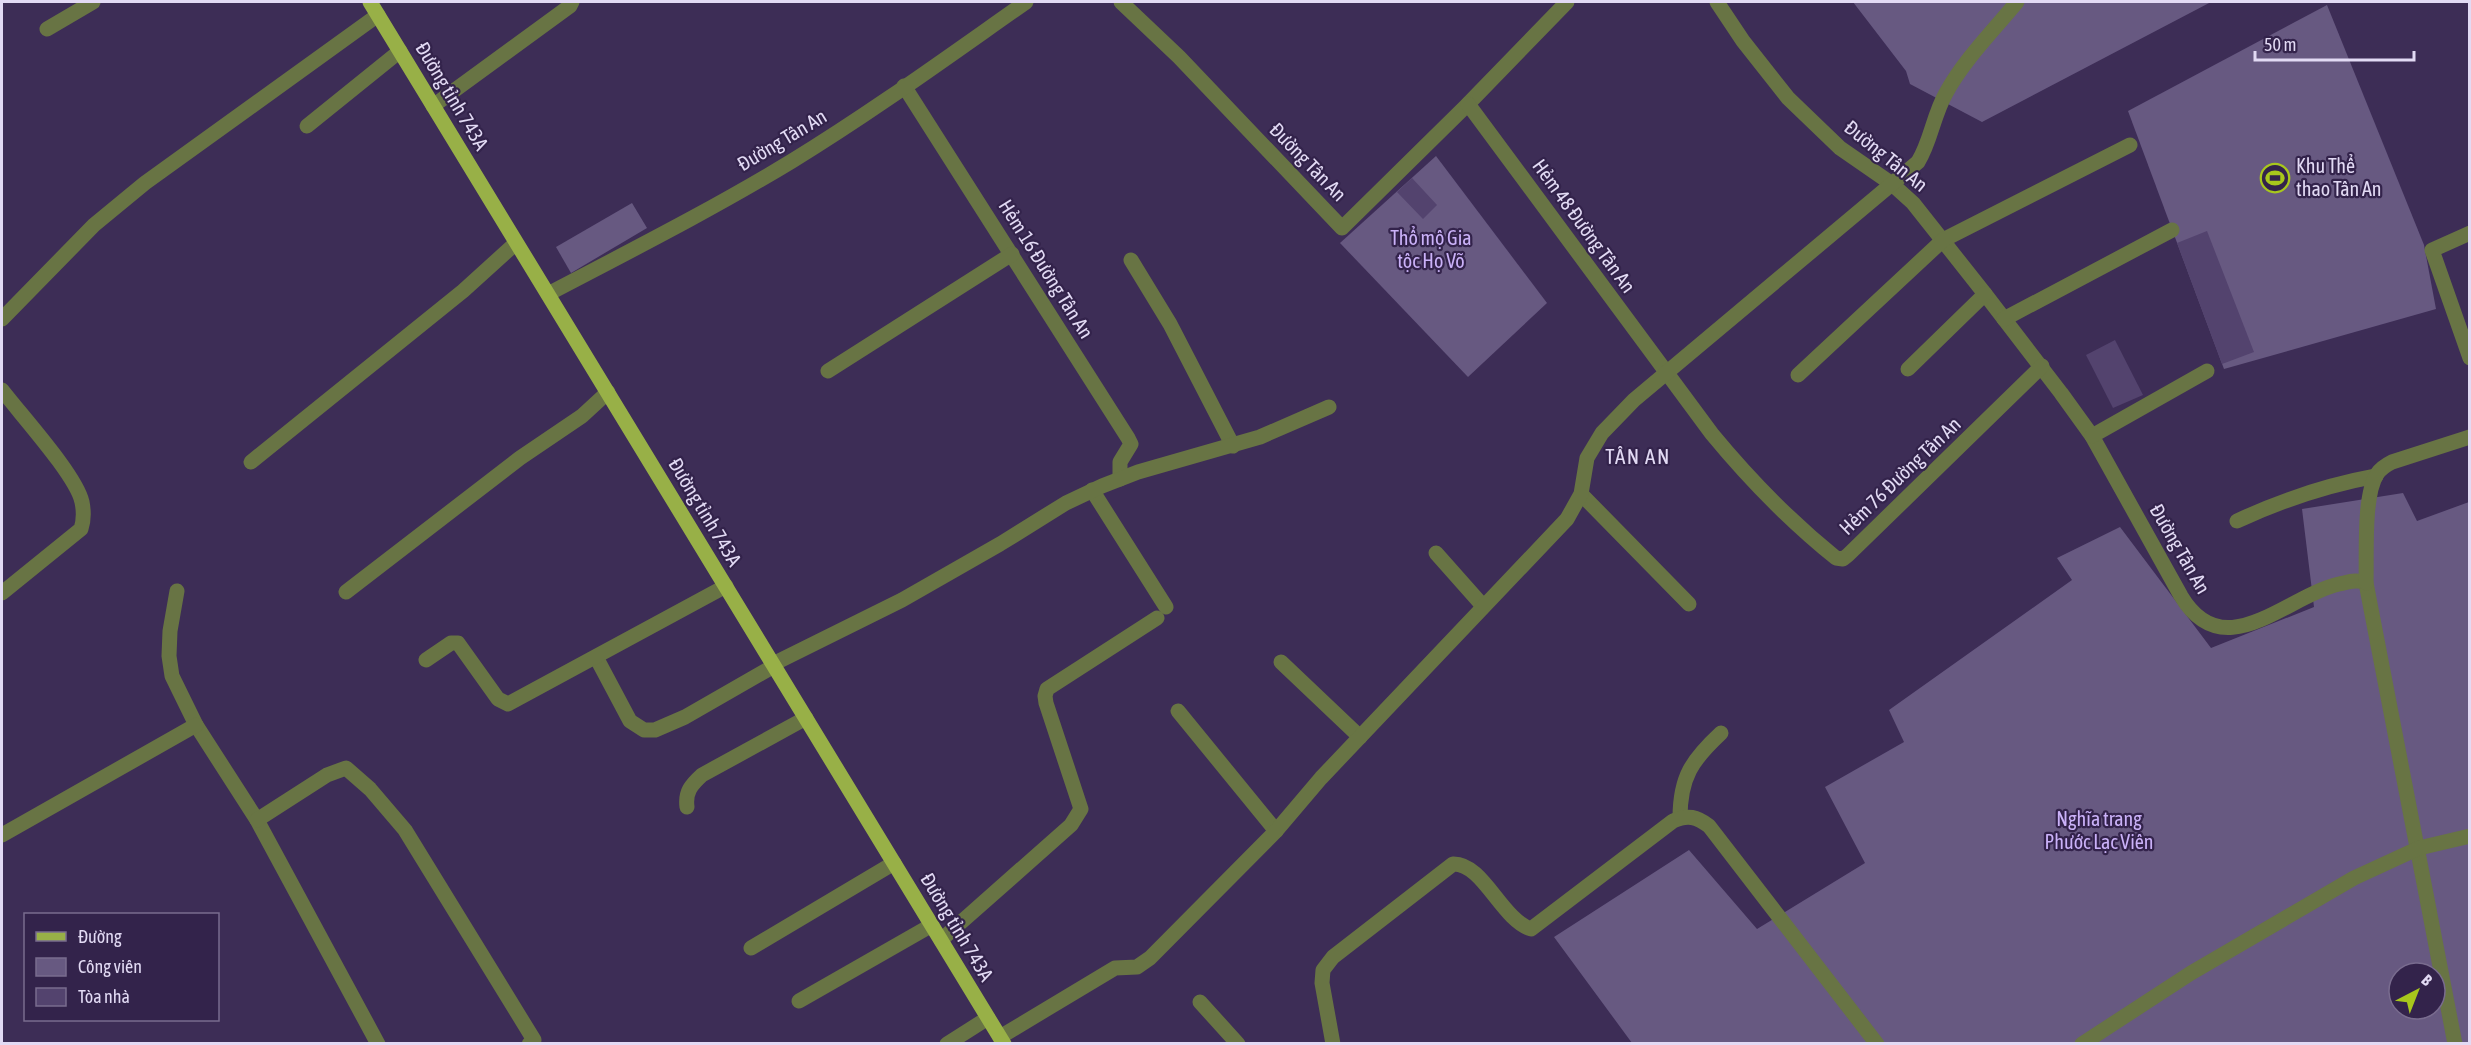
<svg xmlns="http://www.w3.org/2000/svg" width="2471" height="1045" viewBox="0 0 2471 1045" font-family="'Asap Condensed',sans-serif">
  <style>
    .green { fill: #675981; fill-rule: evenodd }
    .building { fill: #53436e }
    .lines { fill: none; stroke-linecap: round; stroke-linejoin: round }
    .minor { stroke: #687444; stroke-width: 15 }
    .major { stroke: #98b047; stroke-width: 15 }
    .labels { text-anchor: middle; stroke-width: 4.5; stroke-linejoin: round; paint-order: stroke }
    .street-label { font-size: 20px; fill: #e2daf4; stroke: #33234b }
    .poi-label { font-size: 20px; fill: #e2daf4; stroke: #33234b; text-anchor: start }
    .park-label { font-size: 20px; fill: #cbb2f9; stroke: #33234b }
    .neighbourhood-label { font-size: 21px; letter-spacing: 1.5px; fill: #e2daf4; stroke: #33234b }
  </style>
  <rect width="100%" height="100%" fill="#3d2d56"/>
  <g class="green">
    <polygon points="1853,2 2211,2 1982,122 1910,84 1906,71"/>
    <polygon points="2327,5 2424,245 2436,309 2224,369 2128,111"/>
    <polygon points="1436,156 1547,303 1468,377 1340,243"/>
    <polygon points="632,203 647,228 571,273 556,247"/>
    <path d="M2403 493 2417 521 2469 502V1043H1632L1554 937 1689 850 1757 929 1865 863 1825 787 1904 742 1889 710 2072 580 2057 558 2120 527 2211 648 2314 607 2302 509ZM2399 973H2435V1009H2399Z"/>
  </g>
  <g class="building">
    <polygon points="1412,178 1437,205 1423,219 1397,192"/>
    <polygon points="2207,231 2254,352 2222,364 2177,243"/>
    <polygon points="2115,340 2143,395 2113,408 2086,355"/>
  </g>
  <g class="lines">
    <g class="minor">
      <polyline points="1121,2 1179,57 1342,228 1468,104 1567,2"/>
      <path d="M1717 2 1743 41 1788 98 1840 148 1892 184 1913 203 1985 294 2061 393 2092 436 2181 596C2224 668 2286 596 2339 584 2349 582 2357 579 2366 583L2455 1044"/>
      <polyline points="47,29 93,2"/>
      <polyline points="904,86 1128,438 1131,444 1120,462 1120,479"/>
      <path d="M1468 104 1712 434C1750 480 1790 521 1836 558L1843 559 1848 555 2042 366"/>
      <polyline points="433,106 570,6 572,2"/>
      <polyline points="307,126 400,51"/>
      <polyline points="2470,233 2432,250 2470,358"/>
      <polyline points="1131,260 1170,324 1233,446"/>
      <path d="M548 294C630 251 713 209 792 161 872 112 949 56 1026 2"/>
      <polyline points="2,319 94,225 145,183 378,15"/>
      <polyline points="2004,319 2172,230"/>
      <polyline points="1908,369 1985,294"/>
      <polyline points="828,371 1012,254"/>
      <polyline points="1798,375 1943,240 2130,145"/>
      <path d="M2 390C21 415 76 475 82 502 84 512 84 520 81 529L2 593"/>
      <polyline points="2092,436 2207,371"/>
      <polyline points="251,462 463,291 516,243"/>
      <polyline points="1092,490 1166,607"/>
      <polyline points="1581,494 1689,604"/>
      <path d="M2237 521C2282 500 2327 485 2376 476"/>
      <polyline points="1436,553 1483,606"/>
      <path d="M2366 583C2367 556 2363 496 2377 474 2381 468 2386 465 2392 462L2470 437"/>
      <polyline points="177,591 170,631 169,656 172,676 196,725 257,820 378,1044"/>
      <polyline points="346,592 520,458 582,416 608,392"/>
      <polyline points="596,657 630,721 644,730 655,730 685,717 774,666"/>
      <polyline points="426,660 451,643 458,643 498,699 508,704 726,586"/>
      <polyline points="1281,662 1360,737"/>
      <polyline points="773,664 902,600 1000,544 1066,503 1102,486 1138,472 1260,437 1329,407"/>
      <polyline points="1178,711 1276,831"/>
      <path d="M687 807C685 792 691 785 702 775L806 718"/>
      <path d="M1680 818C1680 777 1692 760 1721 733"/>
      <polyline points="257,820 327,775 346,768 370,789 405,830 534,1040 529,1044"/>
      <polyline points="2,835 196,725"/>
      <polyline points="941,940 1071,825 1081,809 1046,703 1045,696 1047,689 1157,618"/>
      <polyline points="751,948 894,863"/>
      <polyline points="799,1001 932,925"/>
      <polyline points="1200,1002 1238,1044"/>
      <path d="M1000 1037 1115 968 1137 967 1150 958 1276 831 1321 778 1567 519 1581 494 1587 458 1602 433 1634 400 1918 162C1931 141 1933 116 1946 93 1964 60 1993 31 2017 2"/>
      <polyline points="947,1044 988,1018"/>
      <path d="M1333 1044 1322 983 1323 970 1333 957 1453 864C1483 863 1501 919 1531 929L1673 821C1688 814 1697 817 1709 826L1877 1044"/>
      <polyline points="2082,1044 2191,973 2354,878 2419,848 2470,836"/>
    </g>
    <polyline class="major" points="370,2 1004,1044"/>
  </g>
  <defs>
    <g id="stadium-ring" transform="scale(1.5)"><circle r="9.5" fill="#33234b" stroke="#a8c71c" stroke-width="1.5"/><path d="M0-5a6.5 5 0 1 0 0 10a6.5 5 0 1 0 0-10ZM-3.5-1.8h7v3.6h-7Z" fill="#a8c71c"/></g>
  </defs>
  <g fill-rule="evenodd">
    <use href="#stadium-ring" x="2275" y="178"/>
  </g>
  <g class="labels">
    <g class="street-label">
      <text transform="translate(452 96) rotate(59)" y="7">Đường tỉnh 743A</text>
      <text transform="translate(782 140) rotate(-31)" y="7">Đường Tân An</text>
      <text transform="translate(1886 156) rotate(39)" y="7">Đường Tân An</text>
      <text transform="translate(1308 162) rotate(46)" y="7">Đường Tân An</text>
      <text transform="translate(1584 226) rotate(54)" y="7">Hẻm 48 Đường Tân An</text>
      <text transform="translate(1046 269) rotate(58)" y="7">Hẻm 16 Đường Tân An</text>
      <text transform="translate(1900 476) rotate(-44)" y="7">Hẻm 76 Đường Tân An</text>
      <text transform="translate(705 512) rotate(59)" y="7">Đường tỉnh 743A</text>
      <text transform="translate(2180 549) rotate(60)" y="7">Đường Tân An</text>
      <text transform="translate(957 927) rotate(59)" y="7">Đường tỉnh 743A</text>
    </g>
    <g class="poi-label">
      <text x="2296" y="173">Khu Thể<tspan x="2296" dy="23">thao Tân An</tspan></text>
    </g>
    <g class="park-label">
      <text x="1431" y="245">Thổ mộ Gia<tspan x="1431" dy="23">tộc Họ Võ</tspan></text>
      <text x="2099" y="826">Nghĩa trang<tspan x="2099" dy="23">Phước Lạc Viên</tspan></text>
    </g>
    <g class="neighbourhood-label">
      <text x="1638" y="464">TÂN AN</text>
    </g>
  </g>
  <rect width="2471" height="1045" fill="none" stroke="#e2daf4" stroke-width="6"/>
  <rect x="24" y="913" width="195" height="108" fill="#33234b" stroke="#796c8f" stroke-width="1.5"/>
  <rect x="36" y="932" width="30" height="9" fill="#98b047" stroke="#796c8f" stroke-width="1.5"/>
  <text x="78" y="943" font-size="18" fill="#e2daf4">Đường</text>
  <rect x="36" y="958" width="30" height="18" fill="#675981" stroke="#796c8f" stroke-width="1.5"/>
  <text x="78" y="973" font-size="18" fill="#e2daf4">Công viên</text>
  <rect x="36" y="988" width="30" height="18" fill="#53436e" stroke="#796c8f" stroke-width="1.5"/>
  <text x="78" y="1003" font-size="18" fill="#e2daf4">Tòa nhà</text>
  <g transform="translate(2417 991) rotate(42)"><circle r="28" fill="#33234b" stroke="#796c8f" stroke-width="1.5"/>
  <path d="M0-4.5L10 22L0 15L-10 22Z" fill="#a8c71c"/>
  <text y="-9" font-size="16" font-weight="bold" text-anchor="middle" fill="#e2daf4">B</text>
  </g>
  <path d="M2255 51v9h159v-9" fill="none" stroke="#e2daf4" stroke-width="3"/>
  <text x="2264" y="51" font-size="18" fill="#e2daf4" stroke="#33234b" stroke-width="4.5" paint-order="stroke">50 m</text>
</svg>
